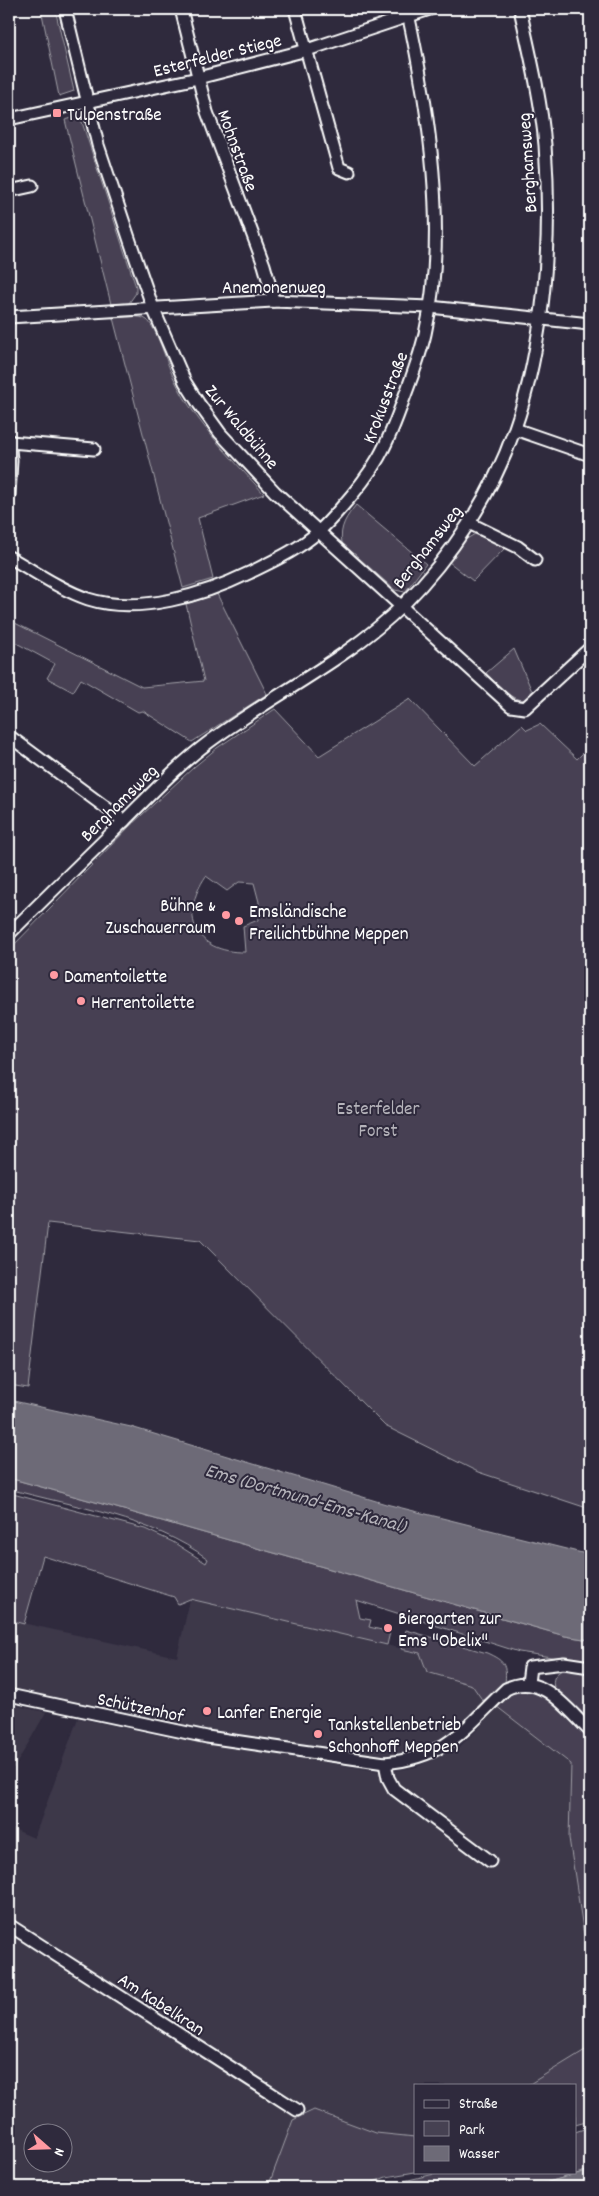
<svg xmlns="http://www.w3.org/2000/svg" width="599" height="2196" viewBox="0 0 599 2196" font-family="Dekko,sans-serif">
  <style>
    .built { fill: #3c3749; fill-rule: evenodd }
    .green { fill: #464152; stroke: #a2a0a8; fill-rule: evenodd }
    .water { fill: #6d6a77; stroke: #a7a6ad }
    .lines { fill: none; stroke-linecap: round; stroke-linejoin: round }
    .minor-casing { stroke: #fff; stroke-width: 15 }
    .minor { stroke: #2f2a3d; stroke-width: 11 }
    .poi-dot { fill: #ff9aa2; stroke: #2f2a3d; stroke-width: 2 }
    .labels { text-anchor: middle; stroke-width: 4; stroke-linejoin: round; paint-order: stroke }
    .street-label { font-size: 19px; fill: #fff; stroke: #2f2a3d }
    .poi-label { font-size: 19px; fill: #fff; stroke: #2f2a3d; text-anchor: start }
    .park-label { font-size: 19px; fill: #b5b3ba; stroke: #2f2a3d }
    .water-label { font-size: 20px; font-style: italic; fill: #b6b4bb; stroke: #2f2a3d }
  </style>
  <rect width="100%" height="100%" fill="#2f2a3d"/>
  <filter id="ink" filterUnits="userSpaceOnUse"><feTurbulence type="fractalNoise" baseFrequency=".02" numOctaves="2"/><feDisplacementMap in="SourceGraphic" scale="10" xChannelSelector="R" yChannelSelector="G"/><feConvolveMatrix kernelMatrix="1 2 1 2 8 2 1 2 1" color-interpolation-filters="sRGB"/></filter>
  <g filter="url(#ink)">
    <g class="built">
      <polygon points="190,1599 420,1653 427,1672 472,1685 483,1701 459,1728 438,1743 411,1754 385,1757 362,1755 181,1726 9,1689 9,1620 177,1657"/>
      <polygon points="9,1704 46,1712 14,1768 9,1767"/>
      <path d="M496 1706 571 1764 569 1838 583 1929 590 1955V2047L528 2085H415V2137L376 2133 314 2110 293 2120 268 2187H9V1827L34 1838 78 1718 163 1736 385 1772 416 1767 459 1747 479 1728ZM32 2134H62V2164H32Z"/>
    </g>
    <g class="green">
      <polygon points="41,9 55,9 74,91 59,96"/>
      <polygon points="80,116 136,287 136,293 129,303 111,304 65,120"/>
      <path d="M113 318C123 318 140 314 147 320 156 327 166 360 171 372 191 419 231 457 264 494L198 518 213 579 183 588Z"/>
      <path d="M356 505 426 564 405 592 395 590 342 543C339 527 347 516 356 505Z"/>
      <polygon points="475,534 506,547 473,581 449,562 465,540"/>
      <polygon points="217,594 267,694 192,742 143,711 138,712 81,679 73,692 47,678 55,664 9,639 9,620 142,687 204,681 186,604"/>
      <path d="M514 649 534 696C515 709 499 685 486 673Z"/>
      <path d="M410 699 475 766 522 725 527 730 540 724 577 759 590 746V1509L478 1472 385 1426 200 1240 48 1223 28 1388 9 1385V950L130 826 194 767 217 748 275 709 319 756ZM206 876 227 891 239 882 254 883 259 902 258 920 243 926 245 952C194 953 179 915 206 876Z"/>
      <path d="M9 1478 106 1505 565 1636 590 1640V1663L519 1652 356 1600 360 1618 371 1620 369 1627 390 1632 387 1645 190 1599 178 1604 174 1597 43 1556 24 1624 9 1620V1493L145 1529 173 1542 206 1563 208 1559C153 1518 75 1507 9 1489Z"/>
      <path d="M406 1630 487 1653C504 1661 507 1664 505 1684L483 1701 472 1685 427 1672 420 1653 401 1649Z"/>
      <path d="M569 1668 590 1671V1725L554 1687C551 1676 559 1670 569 1668Z"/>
      <polygon points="523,1688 543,1694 590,1737 590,1955 583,1929 569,1838 571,1764 496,1706 511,1692"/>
      <polygon points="590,2047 590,2121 575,2125 575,2085 528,2085"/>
      <polygon points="314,2110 376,2133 415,2137 415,2172 386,2177 361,2187 268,2187 293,2120"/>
      <polygon points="590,2127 590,2170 531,2187 378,2187 443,2172 575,2172 575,2132"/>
    </g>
    <g class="water">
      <polygon points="9,1400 131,1427 386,1504 590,1555 590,1640 565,1636 106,1505 9,1478"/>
      <polygon points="590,2170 590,2187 531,2187"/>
    </g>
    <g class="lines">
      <g class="minor-casing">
        <g id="minor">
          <polyline points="65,9 98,145 136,259 153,308 185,382 199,404 220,433 275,492 511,706 525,708 590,648"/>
          <polyline points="181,9 207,112 264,265 270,286 273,301"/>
          <polyline points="295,9 339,168 349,172"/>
          <polyline points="9,119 198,78 307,50 430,9"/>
          <polyline points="9,191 32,186"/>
          <polyline points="9,317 273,301 430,307 590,324"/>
          <polyline points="515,429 590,455"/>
          <polyline points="9,440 11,460 9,495"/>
          <polyline points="10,442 94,449"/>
          <polyline points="469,523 518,547 535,560"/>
          <path d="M9 557C34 571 61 590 88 599 138 615 204 595 249 573 273 561 298 550 318 532 326 525 333 517 340 509 375 470 387 447 404 398 412 377 420 356 425 334 448 233 429 109 407 9"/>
          <polyline points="9,736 124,821"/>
          <path d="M9 934C47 896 86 858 125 820 152 793 178 765 209 742 272 695 346 661 403 605 451 557 492 495 514 431 545 344 552 236 545 145 541 99 530 54 520 9"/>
          <polyline points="528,1683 530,1667 564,1663 590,1667"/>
          <path d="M9 1695 207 1737 385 1763C448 1757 464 1729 506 1689 541 1671 567 1709 590 1731"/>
          <polyline points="385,1763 388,1778 394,1789 490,1861"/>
          <polyline points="9,1925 297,2110"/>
        </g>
      </g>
      <use href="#minor" class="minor"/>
    </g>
  </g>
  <g class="poi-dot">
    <rect x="52" y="108" width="10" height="10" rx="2.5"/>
    <circle cx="226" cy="915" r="5"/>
    <circle cx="239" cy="921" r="5"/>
    <circle cx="54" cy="975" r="5"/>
    <circle cx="81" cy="1001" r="5"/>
    <circle cx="388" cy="1628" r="5"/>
    <circle cx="207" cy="1711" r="5"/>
    <circle cx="318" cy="1734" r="5"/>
  </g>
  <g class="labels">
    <g class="street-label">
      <text transform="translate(217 54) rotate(-14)" y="7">Esterfelder Stiege</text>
      <text transform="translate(239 150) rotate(70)" y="7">Mohnstraße</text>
      <text transform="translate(526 163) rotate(-94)" y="7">Berghamsweg</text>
      <text x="274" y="293">Anemonenweg</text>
      <text transform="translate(384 397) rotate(-69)" y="7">Krokusstraße</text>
      <text transform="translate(243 426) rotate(50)" y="7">Zur Waldbühne</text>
      <text transform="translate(426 546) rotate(-52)" y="7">Berghamsweg</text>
      <text transform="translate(118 802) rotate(-45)" y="7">Berghamsweg</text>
      <text transform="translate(141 1706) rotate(12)" y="7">Schützenhof</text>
      <text transform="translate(162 2003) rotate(33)" y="7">Am Kabelkran</text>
    </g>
    <g class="poi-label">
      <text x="67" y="120">Tulpenstraße</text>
      <text x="216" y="911" text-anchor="end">Bühne &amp;<tspan x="216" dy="22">Zuschauerraum</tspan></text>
      <text x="249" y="917">Emsländische<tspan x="249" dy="22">Freilichtbühne Meppen</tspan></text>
      <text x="64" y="982">Damentoilette</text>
      <text x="91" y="1008">Herrentoilette</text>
      <text x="398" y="1624">Biergarten zur<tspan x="398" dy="22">Ems "Obelix"</tspan></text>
      <text x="217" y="1718">Lanfer Energie</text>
      <text x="328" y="1730">Tankstellenbetrieb<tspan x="328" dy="22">Schonhoff Meppen</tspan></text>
    </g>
    <g class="park-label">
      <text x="378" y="1114">Esterfelder<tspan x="378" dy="22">Forst</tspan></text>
    </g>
    <g class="water-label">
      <text transform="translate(306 1497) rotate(16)" y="7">Ems (Dortmund-Ems-Kanal)</text>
    </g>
  </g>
  <rect width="599" height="2196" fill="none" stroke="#2f2a3d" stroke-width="30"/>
  <rect x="15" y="15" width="569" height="2166" fill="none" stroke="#fff" stroke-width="2" filter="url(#ink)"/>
  <rect x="414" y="2084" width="162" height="90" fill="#2f2a3d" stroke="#827f8b"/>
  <rect x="424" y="2100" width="25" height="8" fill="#2f2a3d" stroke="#827f8b"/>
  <text x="459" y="2108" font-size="15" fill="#ffffff">Straße</text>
  <rect x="424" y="2121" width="25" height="15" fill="#464152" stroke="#827f8b"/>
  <text x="459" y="2134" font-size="15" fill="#ffffff">Park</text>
  <rect x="424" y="2146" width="25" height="15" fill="#6d6a77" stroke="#827f8b"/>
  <text x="459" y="2158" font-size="15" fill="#ffffff">Wasser</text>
  <g transform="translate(48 2148) rotate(110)"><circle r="24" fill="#2f2a3d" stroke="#827f8b"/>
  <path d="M0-4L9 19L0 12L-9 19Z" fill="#ff9aa2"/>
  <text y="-8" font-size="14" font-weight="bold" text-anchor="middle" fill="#ffffff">N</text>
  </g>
</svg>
